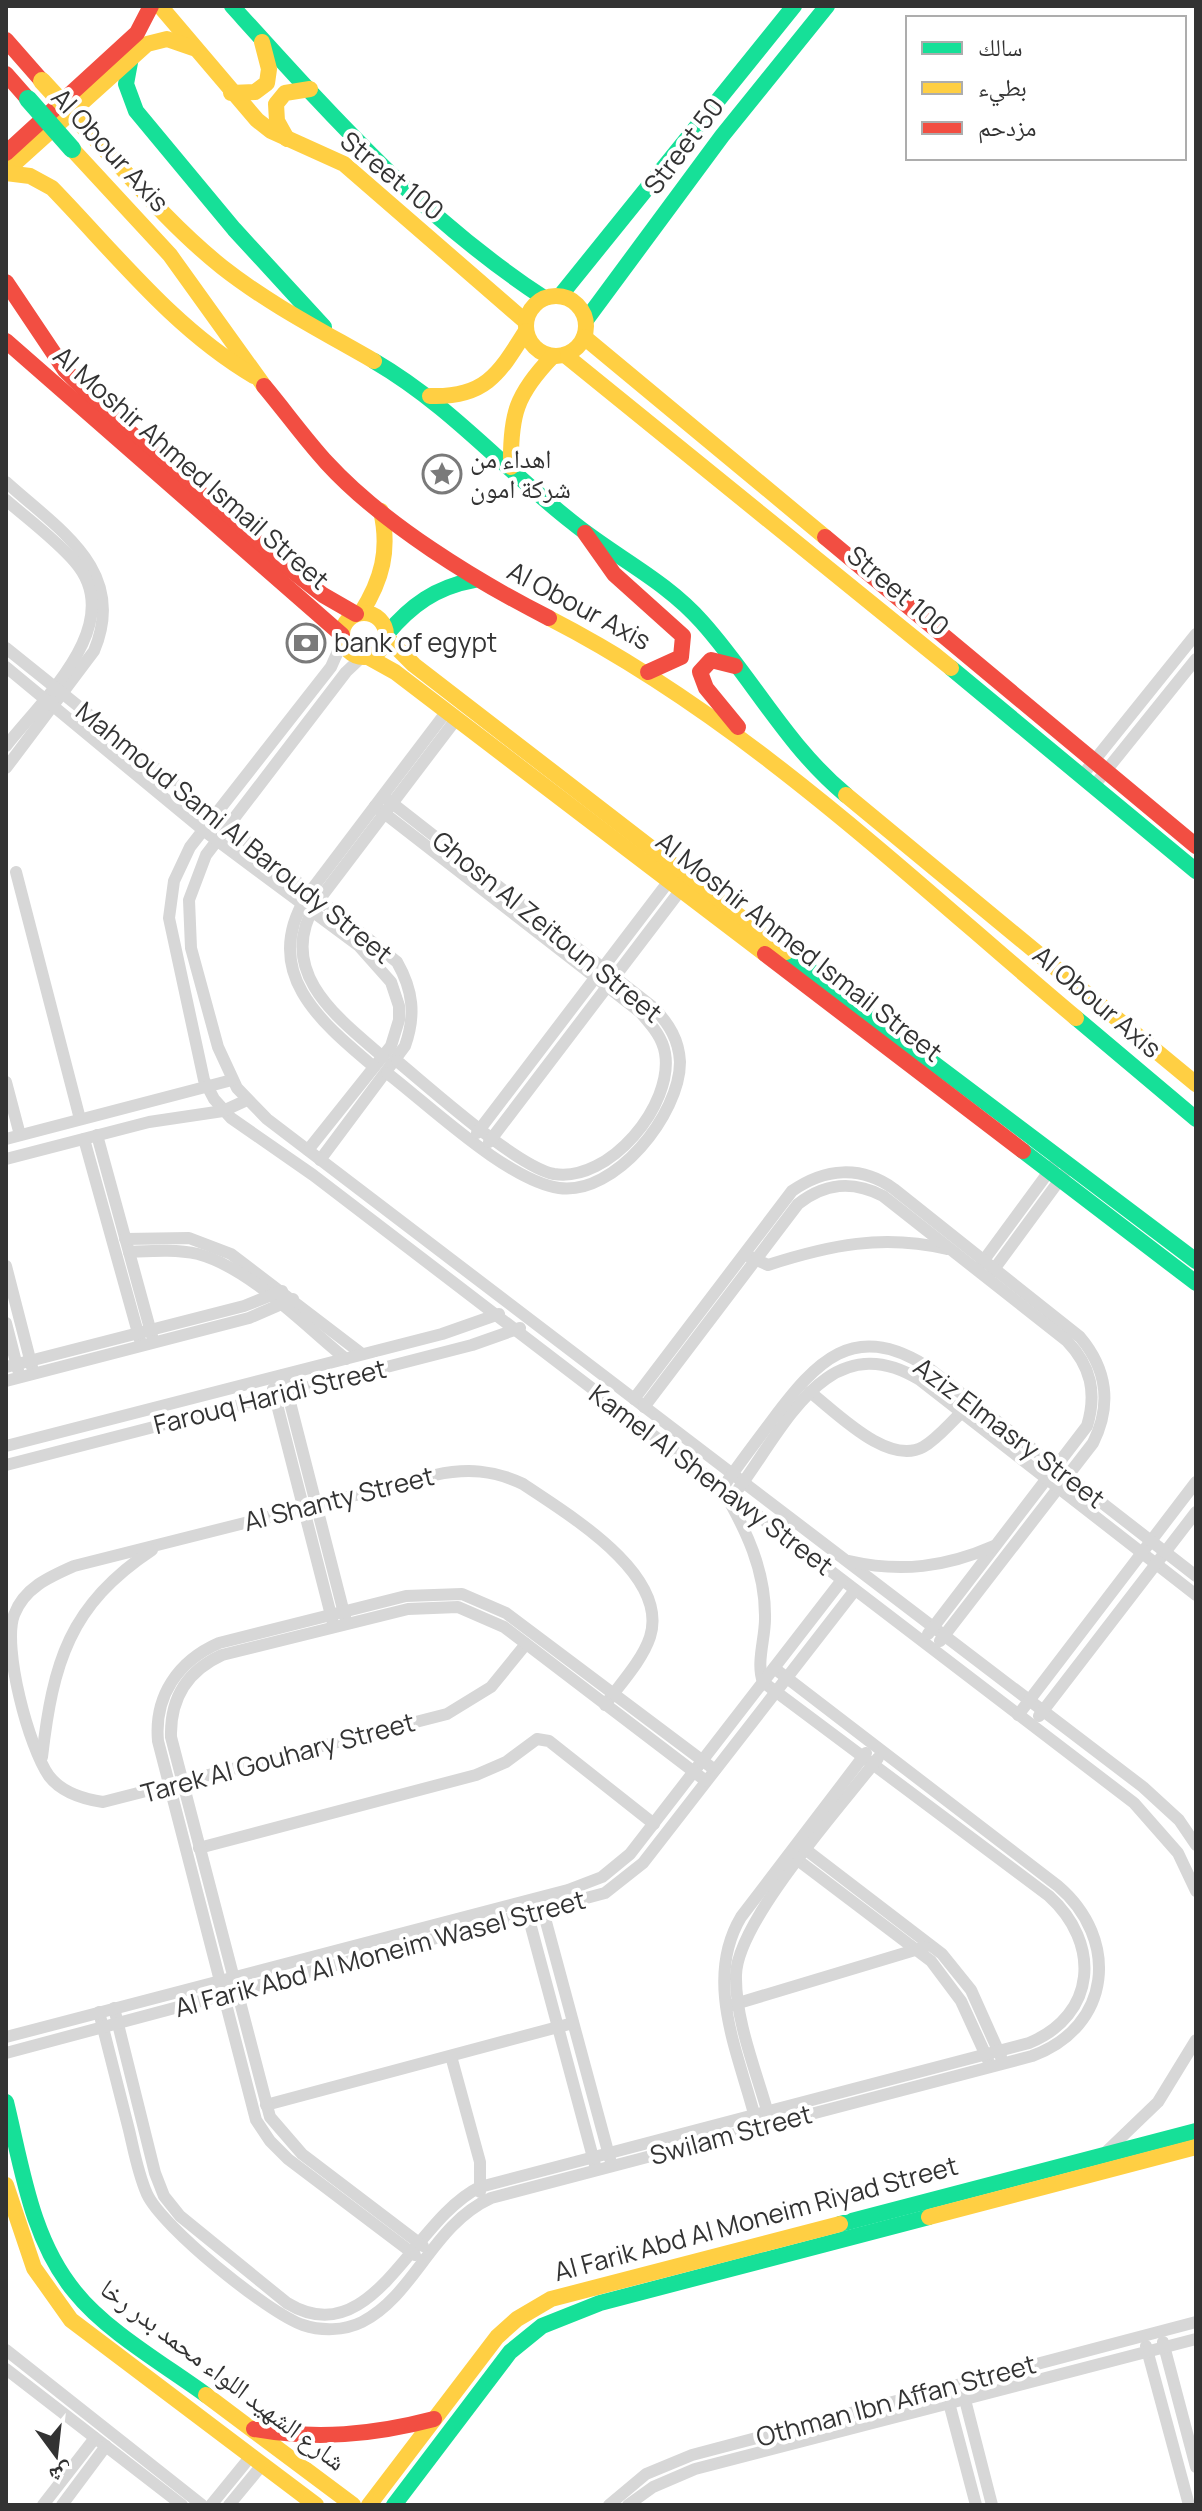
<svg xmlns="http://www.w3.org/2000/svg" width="1202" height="2511" viewBox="0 0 1202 2511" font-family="Manrope,'Noto Naskh Arabic',sans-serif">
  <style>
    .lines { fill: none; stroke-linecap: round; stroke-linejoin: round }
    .street { stroke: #d7d7d7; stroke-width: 12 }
    .fast { stroke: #16e098; stroke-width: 16 }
    .slow { stroke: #ffcf43; stroke-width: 16 }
    .jam { stroke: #f24e42; stroke-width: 16 }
    .fast-bridge { stroke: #16e098; stroke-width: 18 }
    .slow-bridge { stroke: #ffcf43; stroke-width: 18 }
    .labels { text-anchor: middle; stroke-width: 8; stroke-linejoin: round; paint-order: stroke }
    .street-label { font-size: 26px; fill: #333; stroke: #fff }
    .poi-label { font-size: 26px; fill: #333; stroke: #fff; text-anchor: start }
  </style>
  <rect width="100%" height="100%" fill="#fff"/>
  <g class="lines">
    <g class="street">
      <path d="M6 482C59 530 128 570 94 651L6 768"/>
      <path d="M6 500C29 520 55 539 75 562 128 623 43 699 6 746"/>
      <polyline points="343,640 331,667 190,847 174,881 169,918 204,1080 214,1099 231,1118 313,1175 1134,1803 1178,1853 1196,1891"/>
      <path d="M6 648 397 962C413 990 416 1015 405 1046L320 1160"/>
      <polyline points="363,656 346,672 206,855 189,900 191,948 218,1047 237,1088 267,1119 1143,1787 1179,1820 1196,1845"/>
      <polyline points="6,667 203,830 359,946 391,982 399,1006 399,1020 391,1046 308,1150"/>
      <polyline points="1081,777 1196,634"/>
      <polyline points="1093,787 1196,659"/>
      <path d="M383 796 654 1008C669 1024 679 1040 680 1062 680 1114 615 1196 559 1188 508 1181 430 1106 387 1073"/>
      <path d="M375 806 640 1012C651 1025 662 1036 665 1053 674 1105 609 1183 554 1174 517 1167 430 1088 397 1061"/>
      <polyline points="16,872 80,1119"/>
      <path d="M383 1057C339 1019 275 972 315 905L457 718"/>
      <path d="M374 1067C322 1023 260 973 306 897L447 711"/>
      <polyline points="6,1082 20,1135"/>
      <polyline points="477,1133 672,877"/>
      <polyline points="97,1135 152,1336"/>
      <polyline points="6,1139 232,1080"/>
      <polyline points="84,1139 140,1340"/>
      <polyline points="489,1142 686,883"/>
      <polyline points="6,1159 149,1122 223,1111 247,1100"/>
      <polyline points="125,1239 189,1238 231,1254 362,1354"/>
      <path d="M129 1252C152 1251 175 1249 198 1254 250 1268 304 1325 346 1359"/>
      <path d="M748 1256 768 1265C830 1245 883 1234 947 1249"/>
      <polyline points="981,1264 1053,1166"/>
      <polyline points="6,1266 32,1367"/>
      <polyline points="992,1272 1064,1174"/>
      <polyline points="6,1323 18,1370"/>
      <polyline points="6,1367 244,1306 282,1291"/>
      <polyline points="283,1375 345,1617"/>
      <polyline points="6,1381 249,1318 293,1299"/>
      <polyline points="273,1389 333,1623"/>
      <path d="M810 1392C837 1413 888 1466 923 1447 937 1439 949 1424 961 1413"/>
      <path d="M634 1399 792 1191C825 1168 861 1165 894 1189L1080 1337C1107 1369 1112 1405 1093 1443L940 1641"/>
      <path d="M644 1407 798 1204C825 1183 852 1180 883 1196L1067 1341C1091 1366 1097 1393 1087 1426L928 1634"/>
      <polyline points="6,1446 442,1334 499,1314"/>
      <polyline points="6,1465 472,1345 520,1328"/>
      <path d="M739 1488C785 1426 829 1324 920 1380L1196 1595"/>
      <path d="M849 1561C901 1573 946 1567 994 1546"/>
      <path d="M526 1644 491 1687 447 1714 103 1802C83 1799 62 1793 49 1776 29 1748 2 1647 14 1615 24 1588 49 1577 74 1566L435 1475C467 1468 494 1470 523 1484 567 1514 670 1574 650 1637 642 1661 620 1684 605 1705"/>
      <polyline points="1018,1715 1196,1482"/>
      <polyline points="1039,1716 1196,1512"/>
      <path d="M42 1757C53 1663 69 1605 152 1550"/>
      <polyline points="801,1846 942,1954 971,1990 1001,2057"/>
      <polyline points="199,1848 476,1775 506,1762 537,1739 549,1741 654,1824"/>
      <polyline points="795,1858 931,1961 961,2001 988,2060"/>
      <polyline points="542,1907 610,2159"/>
      <polyline points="526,1908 595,2165"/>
      <polyline points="732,2005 925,1947"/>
      <path d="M114 2008 155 2173 164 2196 180 2216 287 2303C373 2355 412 2220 480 2187L1029 2043C1097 2015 1101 1943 1049 1896L763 1682C756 1663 765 1639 765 1619 766 1571 746 1529 722 1489 738 1465 756 1442 773 1419 816 1362 853 1320 926 1366L1196 1576"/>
      <path d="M99 2012C109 2051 119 2090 129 2130 134 2151 138 2174 147 2194 162 2227 268 2313 303 2325 321 2331 344 2331 362 2322 415 2295 432 2225 491 2198L1032 2056C1112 2027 1120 1939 1058 1886L774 1668"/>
      <polyline points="6,2037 568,1890 602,1877 630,1854 842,1580"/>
      <polyline points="6,2053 605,1893 643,1863 855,1590"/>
      <polyline points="451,2056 480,2162 480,2192"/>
      <polyline points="266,2105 573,2023"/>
      <path d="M769 2117C757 2073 735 2021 736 1975 737 1921 842 1805 878 1758"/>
      <path d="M756 2121C739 2054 703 1981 741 1917L866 1753"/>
      <polyline points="1106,2152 1158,2102 1196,2040"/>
      <path d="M423 2246 302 2154 270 2117 171 1737C170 1699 187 1671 222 1655L408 1609 458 1607 504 1627 706 1781"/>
      <path d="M415 2255 288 2159 270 2141 256 2120 158 1741C154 1696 178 1661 219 1643L406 1596 462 1594 506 1613 715 1770"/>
      <polyline points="1163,2342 1196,2467"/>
      <polyline points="1146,2346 1189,2505"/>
      <polyline points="6,2350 202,2505"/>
      <polyline points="6,2369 182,2505"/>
      <polyline points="963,2392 992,2505"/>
      <polyline points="948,2399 976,2505"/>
      <polyline points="43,2505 95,2438"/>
      <polyline points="62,2505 106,2446"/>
      <polyline points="211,2505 251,2456"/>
      <polyline points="229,2505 262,2465"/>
      <polyline points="609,2505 646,2474 692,2455 1196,2322"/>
      <polyline points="628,2505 653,2487 695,2469 1196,2339"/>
    </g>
    <g class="fast">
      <path d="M232 6C329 113 422 218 544 298"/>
      <polyline points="131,57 126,84 136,111 234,229 324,327"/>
      <polyline points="560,296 794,6"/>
      <polyline points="586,320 722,136 827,6"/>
      <path d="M374 361C451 406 503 468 572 522 615 557 665 580 702 622 753 679 786 745 846 795"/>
      <path d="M386 635C411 605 436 587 475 580"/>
      <polyline points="951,668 1196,871"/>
      <polyline points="786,952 1196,1261"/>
      <polyline points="1076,1018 1196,1119"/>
      <polyline points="1023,1151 1196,1283"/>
      <path d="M6 2102C22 2167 31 2239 75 2292 106 2331 165 2365 206 2395"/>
      <polyline points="840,2224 1196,2131"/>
      <polyline points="394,2505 510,2352 542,2326 600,2303 929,2217"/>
    </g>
    <g class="slow">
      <polyline points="160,6 257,120 271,131 344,164 526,322"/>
      <polyline points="231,93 255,92 267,83 269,69 262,42"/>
      <path d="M88 131C131 178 172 227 222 267 269 304 322 331 374 361"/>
      <polyline points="287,139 277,121 276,104 285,93 310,89"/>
      <polyline points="72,149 170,255 264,386"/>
      <polyline points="6,171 147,44 167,39 193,48"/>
      <path d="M6 173 30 176 52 188C116 254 174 329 254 376"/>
      <circle cx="556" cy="326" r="30"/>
      <polyline points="584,337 825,537"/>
      <polyline points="565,355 951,668"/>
      <path d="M430 396C485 398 499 374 526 331"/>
      <path d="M511 467C510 415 516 394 553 356"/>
      <path d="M361 613C382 580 390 550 381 511"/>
      <circle cx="364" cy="635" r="22"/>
      <path d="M549 618C746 719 908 877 1076 1018"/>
      <polyline points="386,637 414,665 786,952"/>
      <polyline points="368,657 395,672 765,954"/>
      <polyline points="846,795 1196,1084"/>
      <polyline points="6,2185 34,2268 71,2320 316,2505"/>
      <polyline points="929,2217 1196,2147"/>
      <polyline points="206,2395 353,2505"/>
      <polyline points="369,2505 497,2337 517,2319 551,2299 840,2224"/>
    </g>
    <g class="jam">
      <polyline points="6,40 42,81"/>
      <polyline points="6,74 28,99"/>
      <polyline points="6,153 137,33 151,6"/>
      <polyline points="6,282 65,370 111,416 277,559 323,595 356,614"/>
      <polyline points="6,341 342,635"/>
      <path d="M264 386C285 411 305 439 327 463 383 524 476 581 549 618"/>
      <polyline points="585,533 614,574 683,636 681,657 648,672"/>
      <polyline points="825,537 1196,846"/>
      <polyline points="735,666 711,660 700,672 706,688 738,727"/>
      <polyline points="765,954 1023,1151"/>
      <path d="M254 2429C316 2440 373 2435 434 2419"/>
    </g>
    <polyline class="fast-bridge" points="28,99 72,149"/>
    <polyline class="slow-bridge" points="42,81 88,131"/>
  </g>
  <defs>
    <g id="sight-ring" transform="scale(2)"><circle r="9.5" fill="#fff" stroke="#7a7a7a" stroke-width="1.5"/><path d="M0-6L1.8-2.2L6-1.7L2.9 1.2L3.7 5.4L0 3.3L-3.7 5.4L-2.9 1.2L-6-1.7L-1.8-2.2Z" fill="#7a7a7a"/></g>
    <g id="bank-ring" transform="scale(2)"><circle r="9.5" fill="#fff" stroke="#7a7a7a" stroke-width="1.5"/><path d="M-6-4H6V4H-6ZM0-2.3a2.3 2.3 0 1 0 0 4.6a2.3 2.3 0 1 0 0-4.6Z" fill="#7a7a7a"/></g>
  </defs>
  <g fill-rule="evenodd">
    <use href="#sight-ring" x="442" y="474"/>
    <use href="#bank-ring" x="306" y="643"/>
  </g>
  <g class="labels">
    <g class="street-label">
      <text transform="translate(684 146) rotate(-53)" y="9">Street 50</text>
      <text transform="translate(110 150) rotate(47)" y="9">Al Obour Axis</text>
      <text transform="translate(392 176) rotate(39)" y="9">Street 100</text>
      <text transform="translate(191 468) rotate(41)" y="9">Al Moshir Ahmed Ismail Street</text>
      <text transform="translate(898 591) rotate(40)" y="9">Street 100</text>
      <text transform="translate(579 606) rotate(28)" y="9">Al Obour Axis</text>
      <text transform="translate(234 833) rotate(39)" y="9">Mahmoud Sami Al Baroudy Street</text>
      <text transform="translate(547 927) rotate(39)" y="9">Ghosn Al Zeitoun Street</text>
      <text transform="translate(799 947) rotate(38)" y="9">Al Moshir Ahmed Ismail Street</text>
      <text transform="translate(1097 1002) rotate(40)" y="9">Al Obour Axis</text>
      <text transform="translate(270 1397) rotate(-14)" y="9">Farouq Haridi Street</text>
      <text transform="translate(1009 1433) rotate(37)" y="9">Aziz Elmasry Street</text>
      <text transform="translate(711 1480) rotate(37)" y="9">Kamel Al Shenawy Street</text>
      <text transform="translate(339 1499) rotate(-14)" y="9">Al Shanty Street</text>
      <text transform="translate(278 1758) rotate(-15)" y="9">Tarek Al Gouhary Street</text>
      <text transform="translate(380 1954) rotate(-15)" y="9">Al Farik Abd Al Moneim Wasel Street</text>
      <text transform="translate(731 2135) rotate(-15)" y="9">Swilam Street</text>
      <text transform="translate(756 2219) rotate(-15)" y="9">Al Farik Abd Al Moneim Riyad Street</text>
      <text transform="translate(223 2375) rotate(37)" y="9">شارع الشهيد اللواء محمد بدر رخا</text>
      <text transform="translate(896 2401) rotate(-15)" y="9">Othman Ibn Affan Street</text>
    </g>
    <g class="poi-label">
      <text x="470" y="468">اهداء من<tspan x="470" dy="30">شركة امون</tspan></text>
      <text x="334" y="652">bank of egypt</text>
    </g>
  </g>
  <rect width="1202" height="2511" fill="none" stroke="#333333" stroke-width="16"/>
  <rect x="906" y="16" width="280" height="144" fill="#ffffff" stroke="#adadad" stroke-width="2"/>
  <rect x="922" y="42" width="40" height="12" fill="#16e098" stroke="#adadad" stroke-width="2"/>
  <text x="978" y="56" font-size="24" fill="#333333">سالك</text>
  <rect x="922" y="82" width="40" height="12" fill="#ffcf43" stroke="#adadad" stroke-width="2"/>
  <text x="978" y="96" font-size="24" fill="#333333">بطيء</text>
  <rect x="922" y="122" width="40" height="12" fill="#f24e42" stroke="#adadad" stroke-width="2"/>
  <text x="978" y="136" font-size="24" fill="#333333">مزدحم</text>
  <g transform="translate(56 2455) rotate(165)" stroke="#ffffff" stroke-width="6" paint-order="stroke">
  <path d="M0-6L14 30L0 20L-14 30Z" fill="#333333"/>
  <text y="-12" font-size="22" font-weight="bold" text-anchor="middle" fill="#333333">ش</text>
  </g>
</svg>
